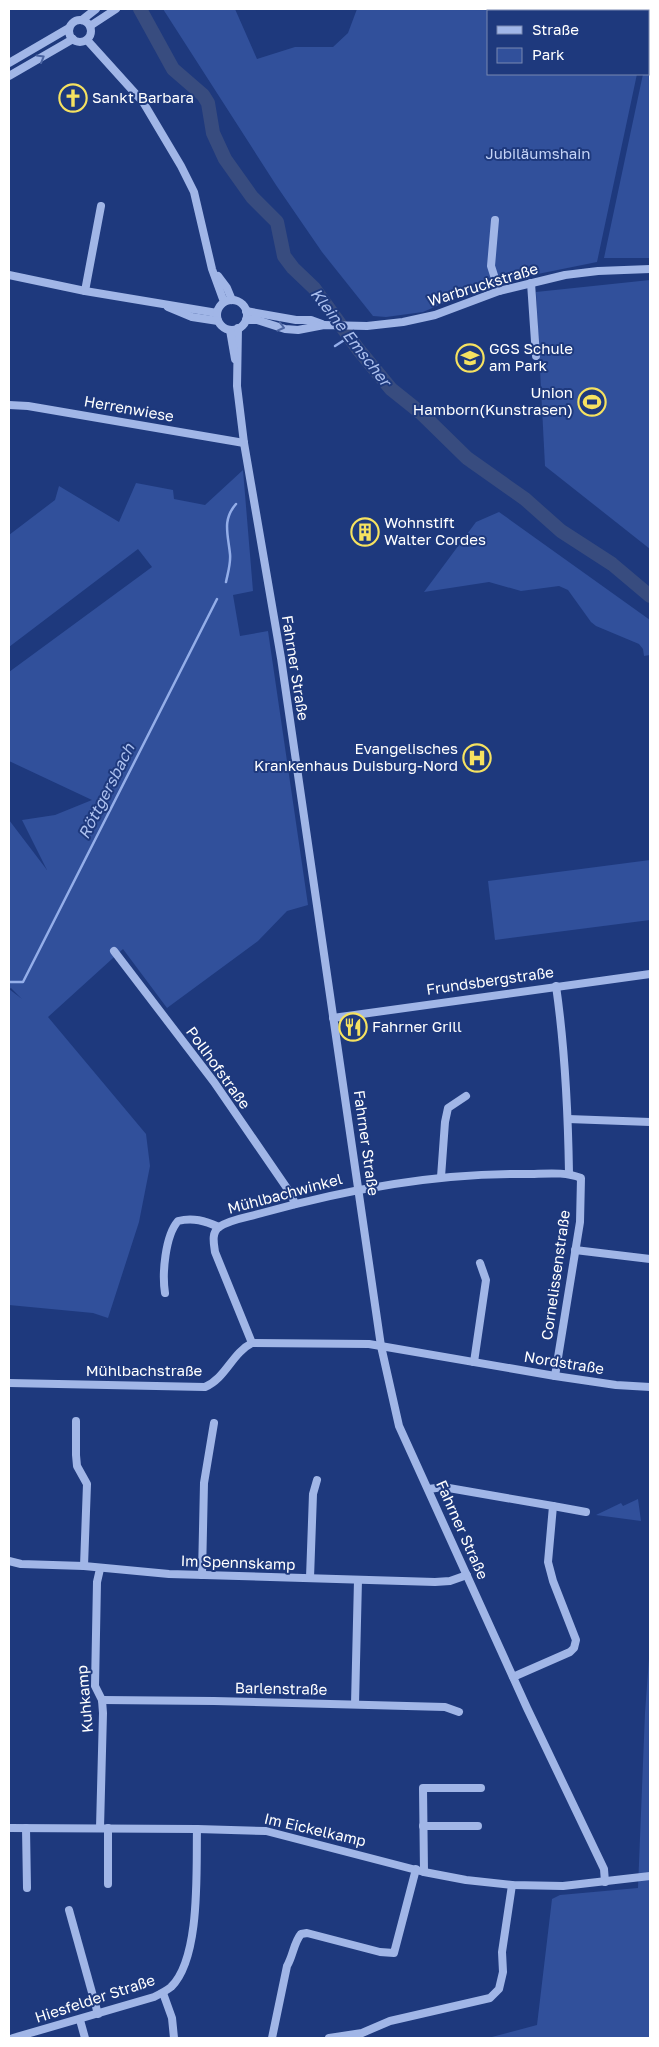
<svg xmlns="http://www.w3.org/2000/svg" width="659" height="2047" viewBox="0 0 659 2047" font-family="'Golos Text',sans-serif">
  <style>
    .green { fill: #31509b }
    .lines { fill: none; stroke-linecap: round; stroke-linejoin: round }
    .stream { stroke: #94aee9; stroke-width: 2.5 }
    .river { stroke: #384c7f; stroke-width: 14 }
    .minor { stroke: #a1b6e7; stroke-width: 8 }
    .oneway { stroke: #4c65a2 }
    .labels { text-anchor: middle; stroke-width: 4; stroke-linejoin: round; paint-order: stroke }
    .poi-label { font-size: 15px; fill: #fff; stroke: #1e397d; text-anchor: start }
    .park-label { font-size: 15px; fill: #c4d3f6; stroke: #1e397d }
    .street-label { font-size: 15px; fill: #fff; stroke: #1e397d }
    .water-label { font-size: 16px; font-style: italic; fill: #acc0ef; stroke: #1e397d }
  </style>
  <rect width="100%" height="100%" fill="#1e397d"/>
  <g class="green">
    <polygon points="163,9 235,9 257,59 295,47 333,47 348,33 357,9 650,9 648,24 648,11 488,11 488,74 637,74 597,262 488,284 423,312 386,317 373,316 322,252 276,185"/>
    <polygon points="650,37 650,258 604,258 643,74 648,74 648,49"/>
    <polygon points="650,280 650,549 545,466 536,292"/>
    <polygon points="243,470 253,591 233,595 240,636 268,631 308,905 287,911 258,941 167,1008 123,949 48,1017 146,1134 150,1166 139,1222 108,1318 93,1313 9,1305 9,989 22,999 11,988 9,989 9,820 47,870 22,820 55,815 92,800 9,761 9,672 152,567 138,549 9,647 9,535 55,500 59,486 119,522 136,483 173,490 174,499 205,505"/>
    <polygon points="499,512 650,620 650,655 644,656 643,649 639,644 596,626 591,622 568,590 559,586 521,591 489,582 424,592 476,522"/>
    <polygon points="650,860 650,920 495,940 488,881"/>
    <polygon points="638,1499 641,1521 596,1515 621,1503 623,1506"/>
    <polygon points="650,1645 650,2038 488,2038 537,2025 552,1899 560,1895 638,1888 645,1713"/>
  </g>
  <g class="lines">
    <g class="stream">
      <polyline points="335,346 349,337"/>
      <path d="M226 582C228 572 231 563 230 554 228 534 222 520 236 504"/>
      <polyline points="9,982 23,982 217,599"/>
    </g>
    <polyline class="river" points="140,9 173,69 203,95 208,103 213,133 225,159 252,197 277,222 284,256 293,268 314,288 358,349 391,389 421,413 467,458 525,499 561,531 612,564 650,596"/>
    <g class="minor">
      <circle cx="80" cy="31" r="11"/>
      <polyline points="82,20 96,9"/>
      <polyline points="90,26 116,9"/>
      <polyline points="87,40 143,102 181,166 194,192 212,269 224,302"/>
      <polyline points="9,63 69,28"/>
      <polyline points="9,76 73,39"/>
      <polyline points="495,220 491,266 499,291"/>
      <polyline points="9,275 85,291 217,313"/>
      <polyline points="218,276 227,288 232,300"/>
      <polyline points="531,283 536,356"/>
      <polyline points="85,291 101,206"/>
      <circle cx="232" cy="315" r="15"/>
      <polyline points="168,307 192,317 218,321"/>
      <polyline points="246,311 296,320 311,320 322,324"/>
      <polyline points="246,320 257,320 285,329 298,330 324,325 367,326 403,322 435,315 499,291 565,275 598,271 650,269"/>
      <polyline points="238,328 237,386 244,443 281,658 381,1346 399,1426 527,1708 604,1869 605,1882"/>
      <polyline points="230,330 235,359"/>
      <polyline points="9,405 28,406 244,443"/>
      <polyline points="114,951 214,1082 291,1194 295,1204"/>
      <path d="M556 986C565 1048 568 1110 569 1173"/>
      <polyline points="333,1018 650,974"/>
      <polyline points="568,1119 650,1122"/>
      <polyline points="441,1177 445,1122 448,1108 466,1096"/>
      <polyline points="575,1250 650,1259"/>
      <path d="M165 1293C162 1274 165 1236 178 1221 193 1217 205 1221 219 1227"/>
      <path d="M252 1343 215 1252C214 1244 211 1233 219 1227 230 1219 249 1217 262 1213 348 1189 436 1173 525 1174 544 1174 564 1171 581 1178L580 1222 555 1376"/>
      <polyline points="474,1362 486,1280 480,1263"/>
      <path d="M9 1383 205 1387C226 1378 232 1353 252 1343L369 1344 555 1376 616 1385 650 1387"/>
      <polyline points="76,1421 76,1455 77,1466 87,1484 84,1566"/>
      <polyline points="429,1489 443,1487 553,1506 548,1562 553,1581 576,1640 574,1648 570,1652 513,1677"/>
      <polyline points="553,1506 586,1512"/>
      <polyline points="9,1561 21,1564 84,1566 169,1574 435,1582 450,1581 467,1575"/>
      <polyline points="202,1575 204,1483 214,1423"/>
      <polyline points="310,1578 313,1494 317,1480"/>
      <polyline points="102,1700 214,1701 445,1707 459,1712"/>
      <polyline points="355,1704 358,1580"/>
      <polyline points="423,1826 478,1826"/>
      <polyline points="9,1828 197,1829 266,1831 424,1872 466,1880 512,1885 563,1886 650,1876"/>
      <polyline points="26,1828 27,1888"/>
      <polyline points="100,1828 103,1713 102,1700 95,1686 97,1582 100,1569"/>
      <polyline points="424,1872 423,1788 481,1788"/>
      <polyline points="108,1884 108,1828"/>
      <polyline points="69,1910 98,2014"/>
      <polyline points="163,1993 172,2018 174,2038"/>
      <polyline points="80,2020 85,2038"/>
      <path d="M13 2038 154 1997C160 1994 166 1991 171 1987 201 1958 196 1869 197 1829"/>
      <path d="M272 2038 287 1966C293 1956 294 1942 301 1934L307 1933 380 1952 394 1953 416 1869"/>
      <polyline points="329,2038 362,2033 390,2021 490,1998 499,1989 503,1972 502,1952 512,1885"/>
    </g>
  </g>
  <defs><path id="oneway-chevron" d="M-2-3.5L2.5 0L-2 3.5" fill="none" stroke-width="1.6" stroke-linecap="round" stroke-linejoin="round" transform="scale(1.25)"/></defs>
  <g class="oneway">
    <use href="#oneway-chevron" transform="translate(41 58) rotate(-30)"/>
    <use href="#oneway-chevron" transform="translate(281 327) rotate(14)"/>
  </g>
  <defs>
    <g id="church-ring" transform="scale(1.4375)"><circle r="9.5" fill="#1e397d" stroke="#f6e260" stroke-width="1.5"/><path d="M-1.2-6h2.4v3.5h3.3v2.4h-3.3V6h-2.4V-.1h-3.3v-2.4h3.3Z" fill="#f6e260"/></g>
    <g id="school-ring" transform="scale(1.4375)"><circle r="9.5" fill="#1e397d" stroke="#f6e260" stroke-width="1.5"/><path d="M0-5L7-2L0 1L-7-2ZM-4 1L0 2.5L4 1V4Q0 6-4 4Z" fill="#f6e260"/></g>
    <g id="stadium-ring" transform="scale(1.4375)"><circle r="9.5" fill="#1e397d" stroke="#f6e260" stroke-width="1.5"/><path d="M0-5a6.5 5 0 1 0 0 10a6.5 5 0 1 0 0-10ZM-3.5-1.8h7v3.6h-7Z" fill="#f6e260"/></g>
    <g id="building-ring" transform="scale(1.4375)"><circle r="9.5" fill="#1e397d" stroke="#f6e260" stroke-width="1.5"/><path d="M-4-6H4V6H1V3H-1V6H-4ZM-2.5-4.3h1.7v1.8h-1.7ZM.8-4.3h1.7v1.8H.8ZM-2.5-1h1.7V.8h-1.7ZM.8-1h1.7V.8H.8Z" fill="#f6e260"/></g>
    <g id="hospital-ring" transform="scale(1.4375)"><circle r="9.5" fill="#1e397d" stroke="#f6e260" stroke-width="1.5"/><path d="M-5-5h3v3.5h4V-5h3V5h-3V1.5h-4V5h-3Z" fill="#f6e260"/></g>
    <g id="restaurant-ring" transform="scale(1.4375)"><circle r="9.5" fill="#1e397d" stroke="#f6e260" stroke-width="1.5"/><path d="M-5-6h1v4h1v-4h1v4h1v-4h1v5L-1.5 .5V6h-2V.5L-5-1ZM5-6V6H3V1.5H1.5Q1.5-4 5-6Z" fill="#f6e260"/></g>
  </defs>
  <g fill-rule="evenodd">
    <use href="#church-ring" x="73" y="98"/>
    <use href="#school-ring" x="470" y="358"/>
    <use href="#stadium-ring" x="592" y="402"/>
    <use href="#building-ring" x="365" y="532"/>
    <use href="#hospital-ring" x="477" y="758"/>
    <use href="#restaurant-ring" x="353" y="1027"/>
  </g>
  <g class="labels">
    <g class="poi-label">
      <text x="92" y="103">Sankt Barbara</text>
      <text x="489" y="354">GGS Schule<tspan x="489" dy="17">am Park</tspan></text>
      <text x="573" y="398" text-anchor="end">Union<tspan x="573" dy="17">Hamborn(Kunstrasen)</tspan></text>
      <text x="384" y="528">Wohnstift<tspan x="384" dy="17">Walter Cordes</tspan></text>
      <text x="458" y="754" text-anchor="end">Evangelisches<tspan x="458" dy="17">Krankenhaus Duisburg-Nord</tspan></text>
      <text x="372" y="1032">Fahrner Grill</text>
    </g>
    <g class="park-label">
      <text x="538" y="159">Jubiläumshain</text>
    </g>
    <g class="street-label">
      <text transform="translate(483 285) rotate(-17)" y="5">Warbruckstraße</text>
      <text transform="translate(129 409) rotate(10)" y="5">Herrenwiese</text>
      <text transform="translate(295 668) rotate(81)" y="5">Fahrner Straße</text>
      <text transform="translate(490 981) rotate(-8)" y="5">Frundsbergstraße</text>
      <text transform="translate(218 1068) rotate(54)" y="5">Pollhofstraße</text>
      <text transform="translate(366 1143) rotate(82)" y="5">Fahrner Straße</text>
      <text transform="translate(285 1194) rotate(-15)" y="5">Mühlbachwinkel</text>
      <text transform="translate(556 1275) rotate(-82)" y="5">Cornelissenstraße</text>
      <text transform="translate(564 1363) rotate(9)" y="5">Nordstraße</text>
      <text x="144" y="1376">Mühlbachstraße</text>
      <text transform="translate(462 1530) rotate(66)" y="5">Fahrner Straße</text>
      <text transform="translate(238 1563) rotate(2)" y="5">Im Spennskamp</text>
      <text transform="translate(281 1689) rotate(1)" y="5">Barlenstraße</text>
      <text transform="translate(85 1699) rotate(-95)" y="5">Kuhkamp</text>
      <text transform="translate(315 1830) rotate(13)" y="5">Im Eickelkamp</text>
      <text transform="translate(95 1999) rotate(-18)" y="5">Hiesfelder Straße</text>
    </g>
    <g class="water-label">
      <text transform="translate(351 337) rotate(52)" y="6">Kleine Emscher</text>
      <text transform="translate(106 791) rotate(-63)" y="6">Röttgersbach</text>
    </g>
  </g>
  <rect width="659" height="2047" fill="none" stroke="#ffffff" stroke-width="20"/>
  <rect x="487" y="10" width="162" height="65" fill="#1e397d" stroke="#7888b1"/>
  <rect x="497" y="26" width="25" height="8" fill="#a1b6e7" stroke="#7888b1"/>
  <text x="532" y="35" font-size="15" fill="#ffffff">Straße</text>
  <rect x="497" y="48" width="25" height="15" fill="#31509b" stroke="#7888b1"/>
  <text x="532" y="60" font-size="15" fill="#ffffff">Park</text>
</svg>
